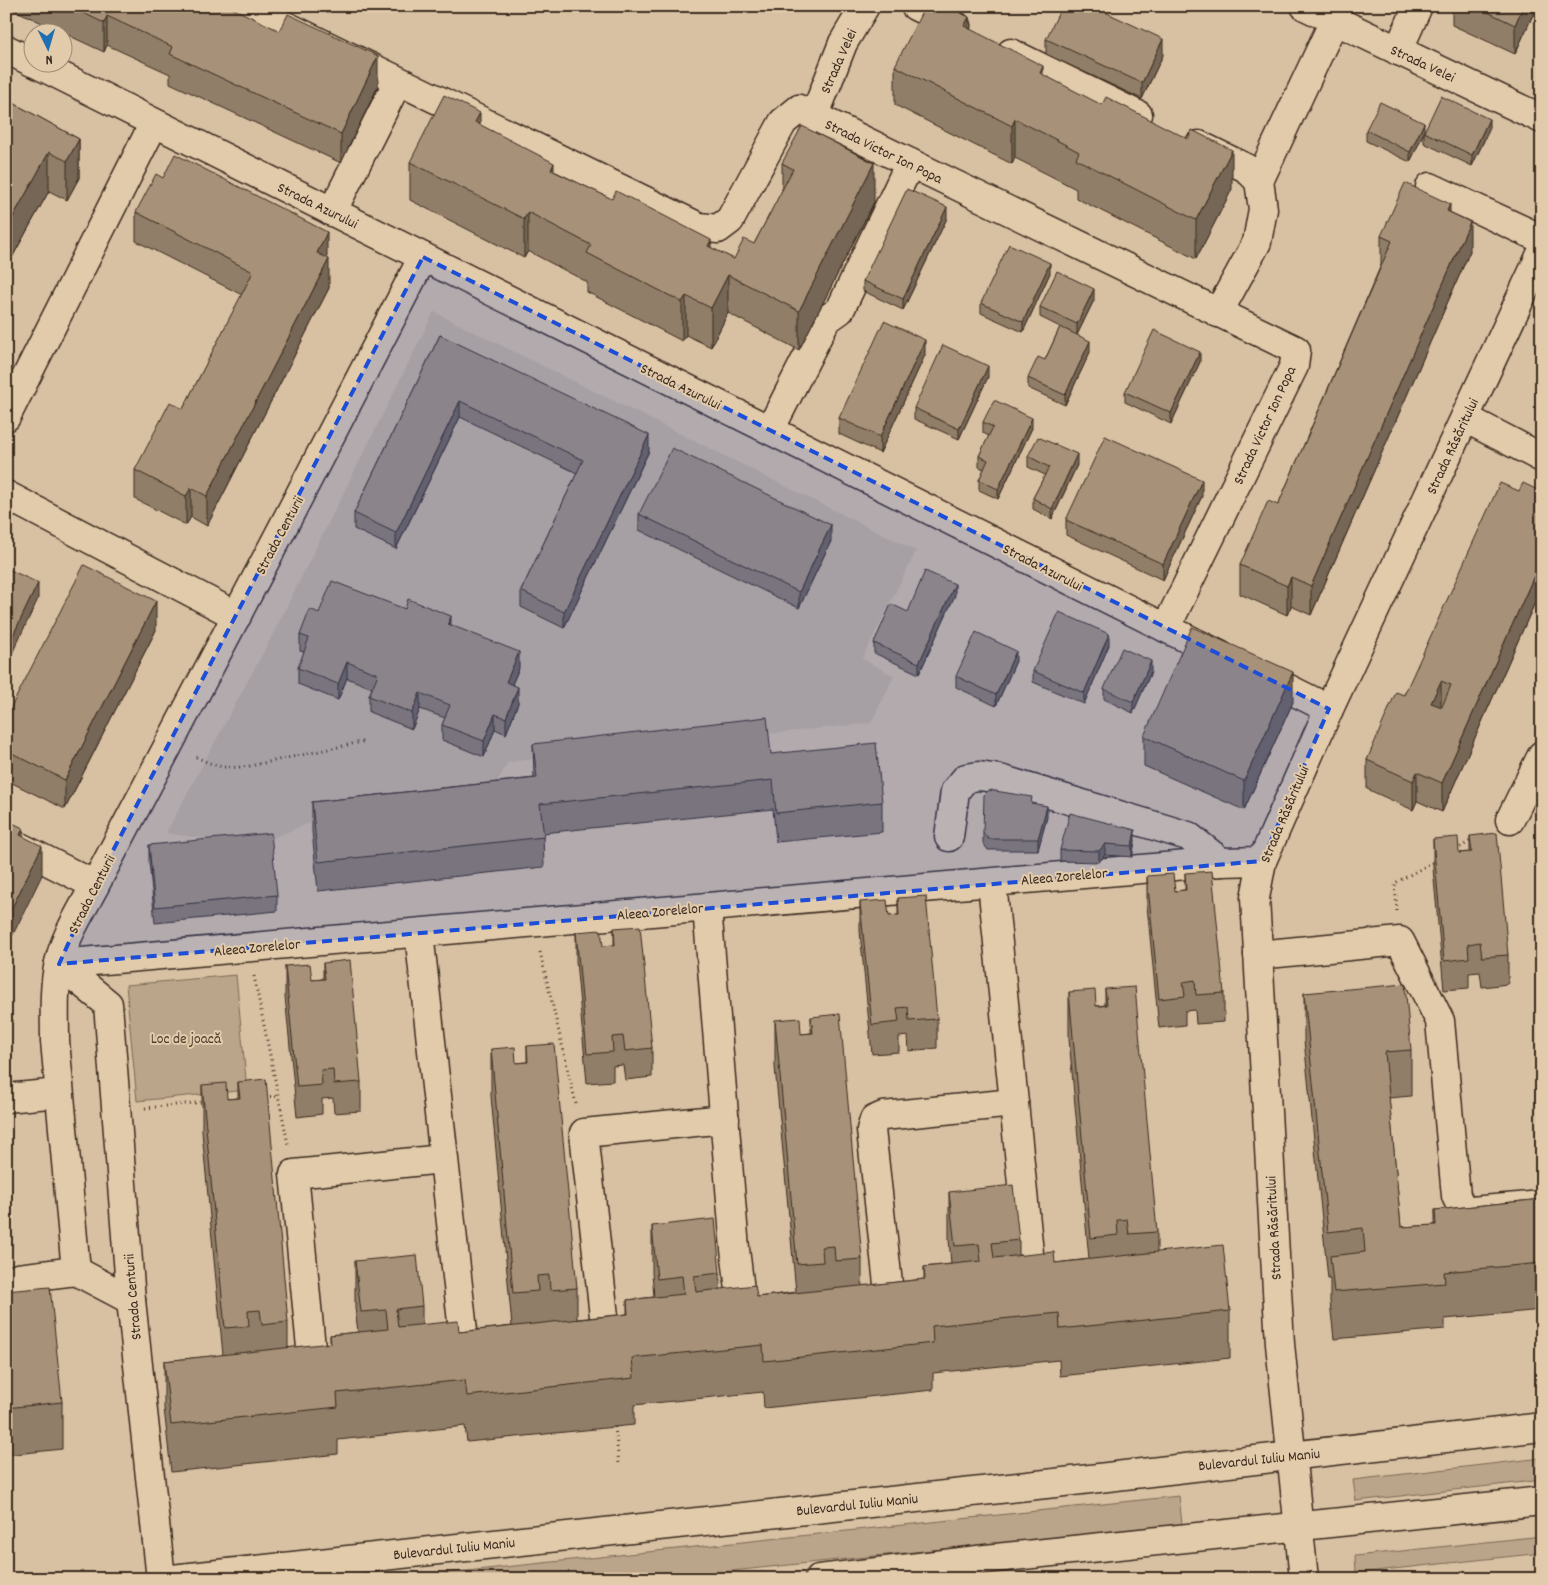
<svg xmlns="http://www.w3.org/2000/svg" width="1548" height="1585" viewBox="0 0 1548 1585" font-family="Dekko,sans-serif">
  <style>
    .built { fill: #c9b396 }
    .green { fill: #bba58a; stroke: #7b6854 }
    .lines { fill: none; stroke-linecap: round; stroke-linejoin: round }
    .minor-casing { stroke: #3b2a1e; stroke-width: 31 }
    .major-casing { stroke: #3b2a1e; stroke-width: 31 }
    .path { stroke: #3b2a1e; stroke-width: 3; stroke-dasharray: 1 4; stroke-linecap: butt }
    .minor { stroke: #e2cbab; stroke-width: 28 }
    .major { stroke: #e2cbab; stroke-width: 28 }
    .wall { fill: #907e68; stroke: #3b2a1e }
    .shaded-wall { fill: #756655; stroke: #3b2a1e }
    .building { fill: #a79279; stroke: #3b2a1e; fill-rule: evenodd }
    .marked { fill: #1d4ed8; fill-opacity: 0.2; stroke: #1d4ed8; stroke-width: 4; stroke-dasharray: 10 6; stroke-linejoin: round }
    .labels { text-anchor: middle; stroke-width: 4; stroke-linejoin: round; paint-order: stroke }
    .street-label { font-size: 15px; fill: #3b2a1e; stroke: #e2cbab }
    .park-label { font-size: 15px; fill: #4e3c2e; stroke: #e2cbab }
  </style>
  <rect width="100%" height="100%" fill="#d8c1a3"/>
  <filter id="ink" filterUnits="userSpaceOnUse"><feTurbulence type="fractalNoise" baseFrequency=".02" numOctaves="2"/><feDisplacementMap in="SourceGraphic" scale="10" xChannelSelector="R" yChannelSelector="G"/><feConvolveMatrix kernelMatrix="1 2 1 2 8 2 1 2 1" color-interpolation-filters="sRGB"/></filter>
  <g filter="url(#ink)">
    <polygon class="built" points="434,312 916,551 862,659 894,676 871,723 508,762 496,784 349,807 272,838 241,844 166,833 271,638"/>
    <g class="green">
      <polygon points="236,975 247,1090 137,1101 126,985"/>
      <polygon points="1542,1458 1542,1480 1356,1501 1353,1480"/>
      <polygon points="1179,1496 1182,1524 655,1579 391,1579"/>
      <polygon points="1542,1536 1542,1553 1356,1573 1355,1556"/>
    </g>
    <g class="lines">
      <g class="minor-casing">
        <g id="minor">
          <polyline points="245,6 699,227 718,229 730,220 783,122 799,109 1296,350 1294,366 1166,628"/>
          <polyline points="915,6 956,26"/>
          <polyline points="1305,6 1542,119"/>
          <polyline points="6,49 32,62"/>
          <polyline points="1398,51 1418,6"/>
          <polyline points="1011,53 1138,115"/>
          <polyline points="33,62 1220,655"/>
          <polyline points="814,117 843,43 865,6"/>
          <polyline points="1199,145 1246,168 1259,181 1263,209 1257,242 1218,313"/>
          <polyline points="1259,181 1334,21"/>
          <polyline points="1430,187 1542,239"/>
          <polyline points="332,212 398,81"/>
          <polyline points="6,417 154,123"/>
          <polyline points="1465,418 1542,458"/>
          <polyline points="770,430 826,320 840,310 910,163"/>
          <polyline points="6,495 237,616"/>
          <polyline points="1261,675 1329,709"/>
          <polyline points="1510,820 1542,755"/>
          <polyline points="949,837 955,791 966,778 979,776 1000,779 1188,836 1221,862"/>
          <polyline points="6,840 95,885"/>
          <polyline points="992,883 1030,1263"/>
          <polyline points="707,907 735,1249 744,1323"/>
          <polyline points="419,933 466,1358"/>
          <polyline points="1258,955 1400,941 1440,1021 1456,1196 1461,1206 1471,1211 1542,1205"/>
          <polyline points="59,964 1221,862 1262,861"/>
          <polyline points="59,964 108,1004 131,1300 161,1579"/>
          <polyline points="6,1098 59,1093"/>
          <path d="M76 1271 55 1041C55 1016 53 988 59 963 65 936 82 910 95 885L282 529 423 257"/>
          <polyline points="6,1286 18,1278 76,1271 131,1300"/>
          <polyline points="881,1312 891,1311 871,1130 874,1120 883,1116 1014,1103"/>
          <polyline points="607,1344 584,1133 725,1119"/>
          <polyline points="314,1378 294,1174 443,1159"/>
          <polyline points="1304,1579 1280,1344 1255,898 1262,861 1329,709 1542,252"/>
        </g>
      </g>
      <g class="major-casing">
        <g id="major">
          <polyline points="172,1579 1055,1483 1542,1427"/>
          <polyline points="819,1579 986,1559 1542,1501"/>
        </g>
      </g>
      <g class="path">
        <path d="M196 757C219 768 225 769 250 766L366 741"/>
        <polyline points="1456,850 1472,840"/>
        <polyline points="1397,911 1395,883 1435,861"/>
        <polyline points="540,952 576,1104"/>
        <polyline points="254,976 288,1144"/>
        <polyline points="265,1097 278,1096"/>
        <polyline points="145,1108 206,1102"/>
        <polyline points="615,1427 619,1464"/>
      </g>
      <use href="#minor" class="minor"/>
      <use href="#major" class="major"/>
    </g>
    <g class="wall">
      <polygon points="6,6 228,6 378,86 341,163 170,83 170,74 107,45 104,52"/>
      <polygon points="1452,6 1537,6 1515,54 1452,25"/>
      <polygon points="969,29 1043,75 1232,189 1196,259 1076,198 1076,189 1049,175 1015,158 1012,164 895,105 895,66"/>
      <polygon points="1046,39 1163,55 1142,99 1046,54"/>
      <polygon points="6,99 79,139 79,178 67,200 49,191 9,263 6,262"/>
      <polygon points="480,125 554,171 734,259 754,244 782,191 782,163 874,202 799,350 728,313 711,347 686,335 682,341 587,292 587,282 528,251 524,258 410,200 410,162"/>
      <polygon points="1366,130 1424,133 1410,162 1366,141"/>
      <polygon points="1489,130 1472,166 1424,143 1424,132"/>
      <polygon points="136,212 327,258 329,288 207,526 191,517 186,525 135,499 135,470 183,409 242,295 136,241"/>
      <polygon points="1450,212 1470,251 1311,615 1291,606 1287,615 1240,594 1240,565 1278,505 1381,265 1381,236"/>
      <polygon points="947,218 903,310 863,291 863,281"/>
      <polygon points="1050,273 1023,332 981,313 981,303"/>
      <polygon points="1094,300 1077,335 1090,352 1065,405 1028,388 1028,378 1045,360 1060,327 1040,317 1040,307"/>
      <polygon points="1542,334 1542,387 1539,386 1539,339"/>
      <polygon points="440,335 649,451 564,628 521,607 521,591 577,473 460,417 396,549 354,529 354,513"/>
      <polygon points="925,355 880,453 839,434 839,418"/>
      <polygon points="1200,362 1171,424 1125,402 1125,392"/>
      <polygon points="988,377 959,439 914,419 914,408"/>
      <polygon points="983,422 1032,428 998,499 979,490 979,480 984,469 979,467 979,456 989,436 983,433"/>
      <polygon points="1028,456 1077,465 1052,519 1033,509 1033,498 1045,475 1028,467"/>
      <polygon points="1519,491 1542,492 1542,601 1537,598 1442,812 1417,801 1413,810 1367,789 1367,760"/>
      <polygon points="1202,496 1163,580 1066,535 1066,520"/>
      <polygon points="639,514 831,541 799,608 639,530"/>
      <polygon points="955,595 919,674 874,653 874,643"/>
      <polygon points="405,609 451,625 519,668 512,684 518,703 506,734 495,729 484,757 442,740 442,725 445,718 420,709 412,729 369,712 369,696 372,688 347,678 338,700 298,684 298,668 304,652 300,651 300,635 319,613"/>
      <polygon points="156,630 65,809 6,780 6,717"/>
      <polygon points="1109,645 1084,704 1033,682 1033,671"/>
      <polygon points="1016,661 996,706 956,687 956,676"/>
      <polygon points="1151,672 1133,713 1104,699 1104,689"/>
      <polygon points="1293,702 1244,810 1144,766 1144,736"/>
      <polygon points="533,744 771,754 882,802 882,832 776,842 773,809 543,833 544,867 318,891 312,831 312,802 534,778"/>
      <polygon points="1047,817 1038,850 988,850 983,843 983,832"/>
      <polygon points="1470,836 1508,955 1508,984 1482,987 1480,972 1469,973 1469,988 1444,990 1433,868 1433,839 1459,853 1470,852"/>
      <polygon points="1135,841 1132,857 1105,855 1099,862 1060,861 1060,850"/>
      <polygon points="149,845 277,895 277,911 155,923 149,861"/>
      <polygon points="1185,873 1224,993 1224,1022 1196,1024 1195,1010 1185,1011 1185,1025 1159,1028 1147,906 1147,876 1175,891 1185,890"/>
      <polygon points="898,898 937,1019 937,1048 909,1051 908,1036 899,1037 899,1052 872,1054 860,931 860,902 889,916 898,915"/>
      <polygon points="614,928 652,1048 652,1077 625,1080 623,1065 613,1066 613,1081 587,1083 576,961 576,932 603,946 614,945"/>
      <polygon points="323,963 361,1082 361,1111 334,1113 333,1098 322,1099 322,1114 297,1117 285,996 285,966 312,980 323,979"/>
      <polygon points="1105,989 1157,1232 1157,1252 1230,1311 1230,1358 1060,1376 1059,1360 933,1373 933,1390 764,1408 763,1392 634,1405 634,1425 467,1442 465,1426 338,1440 338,1454 171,1472 164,1408 164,1361 223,1355 202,1132 202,1085 227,1099 238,1098 238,1082 288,1322 288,1348 330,1344 330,1335 358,1332 355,1308 355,1261 422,1306 422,1325 459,1332 512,1326 491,1096 491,1049 516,1063 527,1062 527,1046 577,1288 577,1319 627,1314 627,1300 654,1297 652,1273 652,1226 720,1273 720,1289 757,1297 796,1292 775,1067 775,1020 801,1034 811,1033 811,1017 862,1259 862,1286 924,1279 924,1267 951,1264 949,1239 949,1192 1019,1240 1019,1255 1055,1263 1089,1259 1069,1039 1069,992 1096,1006 1105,1005"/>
      <polygon points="1304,993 1411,1050 1411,1096 1389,1098 1401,1227 1435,1225 1435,1210 1542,1199 1542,1310 1445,1319 1445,1329 1334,1339 1330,1302 1330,1279 1328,1279 1304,1040"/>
      <polygon points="6,1291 62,1402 62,1449 6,1455"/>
    </g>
    <g class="shaded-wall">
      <polygon points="1523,6 1537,6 1515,54 1515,25"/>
      <polygon points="107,16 107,45 104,52 104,23"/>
      <polygon points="969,17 969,56 964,26"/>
      <polygon points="1163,39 1163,55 1142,99 1142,83"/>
      <polygon points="378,56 378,86 341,163 341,134"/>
      <polygon points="1043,66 1043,105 1040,73"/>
      <polygon points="480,113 480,152 475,122"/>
      <polygon points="1015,119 1015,158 1012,164 1012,126"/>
      <polygon points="1489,119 1489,130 1472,166 1472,155"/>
      <polygon points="1424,123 1424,133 1410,162 1410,152"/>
      <polygon points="79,139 79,178 67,200 67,161"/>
      <polygon points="1232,150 1232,189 1196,259 1196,220"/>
      <polygon points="49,152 49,191 9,263 9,224"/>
      <polygon points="554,163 554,202 551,170"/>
      <polygon points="874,163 874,202 799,350 799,311"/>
      <polygon points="1450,204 1450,233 1447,211"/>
      <polygon points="947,207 947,218 903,310 903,299"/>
      <polygon points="528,212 528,251 524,258 524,219"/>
      <polygon points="1470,222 1470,251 1311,615 1311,586"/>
      <polygon points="327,232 327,261 317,253"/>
      <polygon points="711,240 711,279 708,246"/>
      <polygon points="329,259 329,288 207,526 207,496"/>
      <polygon points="1050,263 1050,273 1023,332 1023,322"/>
      <polygon points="728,275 728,313 711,347 711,308"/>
      <polygon points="1094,289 1094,300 1077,335 1077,324"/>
      <polygon points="686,296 686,335 682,341 682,302"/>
      <polygon points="925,340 925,355 880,453 880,437"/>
      <polygon points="1090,341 1090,352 1065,405 1065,395"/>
      <polygon points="1200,352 1200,362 1171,424 1171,413"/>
      <polygon points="988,366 988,377 959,439 959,429"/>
      <polygon points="460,401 460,417 396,549 396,533"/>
      <polygon points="1032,418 1032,428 998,499 998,489"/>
      <polygon points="649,435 649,451 564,628 564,612"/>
      <polygon points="1077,454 1077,465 1052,519 1052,509"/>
      <polygon points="1202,480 1202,496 1163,580 1163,564"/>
      <polygon points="191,488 191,517 186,525 186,496"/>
      <polygon points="831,525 831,541 799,608 799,592"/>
      <polygon points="1537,569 1537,598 1442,812 1442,783"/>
      <polygon points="1291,577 1291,606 1287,615 1287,586"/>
      <polygon points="38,583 38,599 6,666 6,650"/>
      <polygon points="955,584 955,595 919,674 919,663"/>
      <polygon points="156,601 156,630 65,809 65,780"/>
      <polygon points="451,616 451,632 448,624"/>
      <polygon points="1109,634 1109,645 1084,704 1084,693"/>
      <polygon points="1016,651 1016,661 996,706 996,695"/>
      <polygon points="519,652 519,668 506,698 506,682"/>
      <polygon points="1151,661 1151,672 1133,713 1133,702"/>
      <polygon points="347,662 347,678 338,700 338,684"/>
      <polygon points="1293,672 1293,702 1244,810 1244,781"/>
      <polygon points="1441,681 1441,710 1431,703"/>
      <polygon points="518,687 518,703 506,734 506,718"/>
      <polygon points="420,693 420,709 412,729 412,713"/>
      <polygon points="495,714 495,729 484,757 484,741"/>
      <polygon points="1417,772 1417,801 1413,810 1413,781"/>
      <polygon points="1047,806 1047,817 1038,850 1038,839"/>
      <polygon points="23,828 23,857 20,835"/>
      <polygon points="1135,830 1135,841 1132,857 1132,846"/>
      <polygon points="1105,844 1105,855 1099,862 1099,851"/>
      <polygon points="42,846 42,875 6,949 6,920"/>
    </g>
    <g class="building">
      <polygon points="69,6 228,6 280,31 288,14 378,56 341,134 170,54 173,47 107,16 104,23"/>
      <polygon points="925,6 947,6 969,17 964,26 1043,66 1040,73 1102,105 1106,97 1188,139 1192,130 1232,150 1196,220 1076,159 1079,152 1049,136 1015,119 1012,126 895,66"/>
      <polygon points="1062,6 1092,6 1163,39 1142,83 1046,39"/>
      <polygon points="1475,6 1523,6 1515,25"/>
      <polygon points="444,95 480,113 475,122 554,163 551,170 612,199 616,191 711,240 708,246 734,259 744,239 754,244 793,169 782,163 802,126 874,163 799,311 728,275 711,308 686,296 682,302 587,253 591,245 528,212 524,219 410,162"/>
      <polygon points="1441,96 1489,119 1472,155 1424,132"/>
      <polygon points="6,99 79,139 67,161 49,152 9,224 6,223"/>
      <polygon points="1380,102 1424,123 1410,152 1366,130"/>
      <polygon points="175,154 327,232 317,253 329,259 207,496 191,488 186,496 135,470 170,402 183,409 253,272 136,212 156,174 163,178"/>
      <polygon points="1405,183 1450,204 1447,211 1470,222 1311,586 1291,577 1287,586 1240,565 1268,501 1278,505 1392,241 1381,236"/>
      <polygon points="907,189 947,207 903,299 863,281"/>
      <polygon points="1009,244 1050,263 1023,322 981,303"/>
      <polygon points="1057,271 1094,289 1077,324 1040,307"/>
      <polygon points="884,321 925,340 880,437 839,418"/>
      <polygon points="1060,327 1090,341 1065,395 1028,378 1038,357 1045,360"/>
      <polygon points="1154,330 1200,352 1171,413 1125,392"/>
      <polygon points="1542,334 1542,340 1539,339"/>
      <polygon points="440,335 649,435 564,612 521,591 583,460 460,401 396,533 354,513"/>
      <polygon points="943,345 988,366 959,429 914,408"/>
      <polygon points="994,400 1032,418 998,489 979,480 988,460 979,456 993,427 983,422"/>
      <polygon points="1105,436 1202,480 1163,564 1066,520"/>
      <polygon points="1038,437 1077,454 1052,509 1033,498 1049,467 1028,456"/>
      <polygon points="672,448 831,525 799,592 639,514"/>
      <path d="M1500 483 1519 491 1523 483 1542 492V572L1537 569 1442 783 1417 772 1413 781 1367 760 1396 692 1404 695ZM1441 681 1451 685 1442 707 1431 703Z"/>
      <polygon points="84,565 156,601 65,780 6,750 6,717"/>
      <polygon points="6,568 38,583 6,650"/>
      <polygon points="925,571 955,584 919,663 874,643 891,604 908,612"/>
      <polygon points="332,581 405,609 408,599 451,616 448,624 519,652 506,682 518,687 506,718 495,714 484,741 442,725 450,705 420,693 412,713 369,696 378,674 347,662 338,684 298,668 309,638 300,635 310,609 319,613"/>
      <polygon points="1059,612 1109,634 1084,693 1033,671"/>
      <polygon points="1192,627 1293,672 1244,781 1144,736"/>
      <polygon points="976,632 1016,651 996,695 956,676"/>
      <polygon points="1122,648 1151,661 1133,702 1104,689"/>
      <polygon points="767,717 771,754 876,743 882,802 776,813 773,780 540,804 544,837 318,862 312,802 537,778 533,744"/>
      <polygon points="989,790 1032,797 1031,803 1047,806 1038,839 988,839 983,832 984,795"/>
      <polygon points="1070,813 1135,830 1132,846 1105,844 1099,851 1060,850"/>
      <polygon points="6,820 23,828 20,835 42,846 6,920"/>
      <polygon points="271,833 277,895 155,907 149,845"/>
      <polygon points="1497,833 1508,955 1482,957 1480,942 1468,944 1469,958 1444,961 1433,839 1458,837 1459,853 1472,852 1470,836"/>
      <polygon points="1212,871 1224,993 1196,995 1195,980 1183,982 1185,996 1159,999 1147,876 1173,874 1175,891 1186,890 1185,873"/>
      <polygon points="926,896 937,1019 909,1021 908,1007 897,1008 899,1022 872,1025 860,902 887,900 889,916 899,915 898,898"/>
      <polygon points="640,926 652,1048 625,1051 623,1036 612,1037 613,1052 587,1054 576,932 601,930 603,946 615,945 614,928"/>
      <polygon points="350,960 361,1082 334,1084 333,1069 321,1070 322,1085 297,1087 285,966 310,964 312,980 325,979 323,963"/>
      <polygon points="1405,984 1411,1050 1385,1052 1401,1227 1436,1225 1435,1210 1542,1199 1542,1263 1444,1272 1445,1283 1334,1292 1330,1256 1365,1252 1363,1228 1328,1232 1304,993"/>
      <polygon points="1135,987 1157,1232 1129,1234 1127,1219 1122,1220 1117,1220 1118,1235 1091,1238 1069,992 1095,990 1096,1006 1101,1006 1107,1005 1105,989"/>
      <polygon points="840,1014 862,1259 835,1261 834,1246 822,1247 823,1262 797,1264 775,1020 800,1018 801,1034 813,1033 811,1017"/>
      <polygon points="554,1044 577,1288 550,1290 549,1275 537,1276 538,1291 513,1293 491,1049 515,1047 516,1063 528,1062 527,1046"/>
      <polygon points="266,1079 288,1322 262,1325 260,1310 248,1311 249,1326 225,1328 202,1085 226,1083 227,1099 240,1098 238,1082"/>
      <polygon points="1013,1185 1019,1240 992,1243 994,1258 1054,1252 1055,1263 1223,1245 1230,1311 1060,1329 1059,1313 932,1326 933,1343 764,1361 763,1345 632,1358 634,1378 467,1396 465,1380 337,1393 338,1407 171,1425 164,1361 331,1343 330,1335 388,1329 386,1310 361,1312 355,1261 417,1255 422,1306 396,1309 398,1327 458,1321 459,1332 609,1316 628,1314 627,1300 684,1294 682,1276 657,1279 652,1226 715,1219 720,1273 694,1276 696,1292 755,1285 757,1297 925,1279 924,1267 981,1261 979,1244 955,1246 949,1192"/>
      <polygon points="50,1287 62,1402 6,1408 6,1382 9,1382 6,1351 6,1291"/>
    </g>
  </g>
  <path class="marked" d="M423 257 1329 709 1262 861 59 964 95 885Z"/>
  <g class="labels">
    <g class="street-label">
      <text transform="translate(838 61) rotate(-66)" y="5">Strada Velei</text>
      <text transform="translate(1423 63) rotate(25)" y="5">Strada Velei</text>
      <text transform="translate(884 151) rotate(26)" y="5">Strada Victor Ion Popa</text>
      <text transform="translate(318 205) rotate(26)" y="5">Strada Azurului</text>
      <text transform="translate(681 386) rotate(26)" y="5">Strada Azurului</text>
      <text transform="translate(1264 425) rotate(-65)" y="5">Strada Victor Ion Popa</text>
      <text transform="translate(1452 446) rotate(-65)" y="5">Strada Răsăritului</text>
      <text transform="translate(279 535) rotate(-62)" y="5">Strada Centurii</text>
      <text transform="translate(1043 567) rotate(27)" y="5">Strada Azurului</text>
      <text transform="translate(1284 814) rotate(-67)" y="5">Strada Răsăritului</text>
      <text transform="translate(1064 876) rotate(-5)" y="5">Aleea Zorelelor</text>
      <text transform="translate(91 894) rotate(-63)" y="5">Strada Centurii</text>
      <text transform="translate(660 911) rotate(-5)" y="5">Aleea Zorelelor</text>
      <text transform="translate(257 947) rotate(-5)" y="5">Aleea Zorelelor</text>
      <text transform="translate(1273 1228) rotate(-93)" y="5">Strada Răsăritului</text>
      <text transform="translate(132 1297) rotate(-95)" y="5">Strada Centurii</text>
      <text transform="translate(1259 1459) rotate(-6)" y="5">Bulevardul Iuliu Maniu</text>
      <text transform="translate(857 1504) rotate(-6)" y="5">Bulevardul Iuliu Maniu</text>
      <text transform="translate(454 1548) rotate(-6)" y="5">Bulevardul Iuliu Maniu</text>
    </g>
    <g class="park-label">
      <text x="186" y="1043">Loc de joacă</text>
    </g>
  </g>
  <rect width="1548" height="1585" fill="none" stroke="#e2cbab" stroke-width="25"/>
  <rect x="12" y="12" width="1523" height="1560" fill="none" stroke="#3b2a1e" stroke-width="2" filter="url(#ink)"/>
  <g transform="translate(48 48) rotate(175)"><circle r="24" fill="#e2cbab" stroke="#9f8b73"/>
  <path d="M0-4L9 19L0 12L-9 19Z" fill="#1f6fb2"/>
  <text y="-8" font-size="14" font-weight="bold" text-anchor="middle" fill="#3b2a1e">N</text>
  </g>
</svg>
